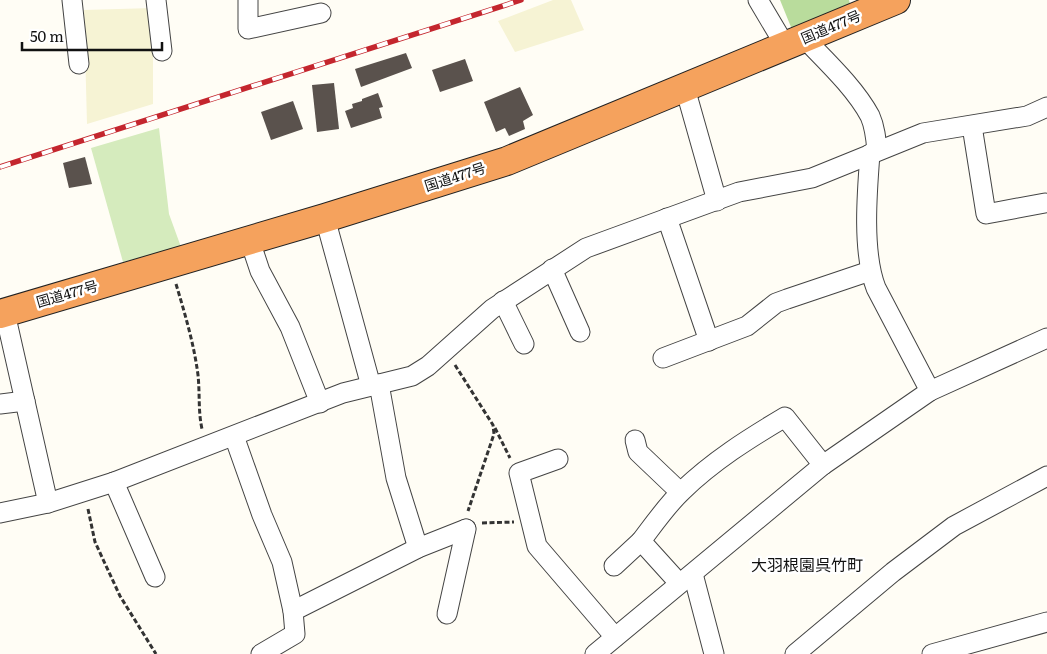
<svg xmlns="http://www.w3.org/2000/svg" width="1047" height="654" viewBox="0 0 1047 654" font-family="Literata,'Noto Sans JP',serif">
  <style>
    .farmland { fill: #f6f3d4 }
    .green { fill: #d5ebbd }
    .forest { fill: #b9dc9c }
    .building { fill: #5a524d }
    .lines { fill: none; stroke-linecap: round; stroke-linejoin: round }
    .minor-casing { stroke: #444; stroke-width: 21 }
    .highway-casing { stroke: #222; stroke-width: 30 }
    .path { stroke: #333; stroke-width: 3; stroke-dasharray: 5 2.5; stroke-linecap: butt }
    .minor { stroke: #fff; stroke-width: 19 }
    .highway { stroke: #f5a25d; stroke-width: 28 }
    .rail-casing { stroke: #c4262e; stroke-width: 5.5 }
    .rail { stroke: #fff; stroke-width: 4; stroke-dasharray: 11; stroke-linecap: butt }
    .labels { text-anchor: middle; stroke-width: 5; stroke-linejoin: round; paint-order: stroke }
    .street-label { font-size: 14px; fill: #111; stroke: #fff }
    .quarter-label { font-size: 16px; fill: #111; stroke: #fff }
  </style>
  <rect width="100%" height="100%" fill="#fffdf5"/>
  <g class="farmland">
    <polygon points="553,0 571,0 584,30 515,52 498,21"/>
    <polygon points="153,8 153,104 87,124 84,10"/>
  </g>
  <polygon class="green" points="159,128 169,214 181,247 123,262 91,148"/>
  <polygon class="forest" points="780,0 849,0 851,8 793,32"/>
  <g class="building">
    <polygon points="406,53 412,68 361,87 355,69"/>
    <polygon points="465,59 473,81 440,92 432,70"/>
    <polygon points="334,83 339,129 317,132 312,85"/>
    <polygon points="520,87 533,115 523,121 525,129 509,136 505,128 496,132 484,102"/>
    <polygon points="378,93 383,107 379,108 382,118 351,128 345,111 353,108 352,104 362,101 362,99"/>
    <polygon points="293,101 303,129 271,140 261,112"/>
    <polygon points="85,157 92,184 69,188 63,163"/>
  </g>
  <g class="lines">
    <g class="minor-casing">
      <g id="minor">
        <polyline points="72,0 79,64"/>
        <polyline points="156,0 162,51"/>
        <polyline points="248,0 248,29 321,13"/>
        <polyline points="758,0 786,47"/>
        <path d="M804 38C826 61 855 88 870 116 875 127 876 139 877 151"/>
        <polyline points="685,88 717,201"/>
        <polyline points="972,126 986,214 1045,203"/>
        <path d="M870 154C867 192 862 252 876 288L930 391"/>
        <polyline points="325,218 371,386"/>
        <polyline points="667,218 709,341"/>
        <polyline points="250,241 260,271 290,327 320,403"/>
        <polyline points="552,269 580,332"/>
        <polyline points="503,301 524,344"/>
        <polyline points="0,312 5,313 48,503"/>
        <polyline points="663,358 747,326 776,303 787,299 870,271"/>
        <polyline points="379,384 396,478 418,548"/>
        <polyline points="0,404 25,401"/>
        <polyline points="234,436 262,515 282,562 293,611 295,634 261,654"/>
        <polyline points="635,440 638,452 680,492"/>
        <polyline points="558,459 519,473 537,546 615,637"/>
        <polyline points="114,482 155,577"/>
        <polyline points="0,513 48,503 114,482 343,393 412,376 428,366 492,309 586,248 739,192 812,178 923,133 1027,116 1047,107"/>
        <polyline points="614,566 641,541"/>
        <polyline points="693,574 714,654"/>
        <path d="M679 583 641 541C654 524 667 505 682 491 713 461 748 439 785 417L823 465"/>
        <polyline points="293,611 418,548 466,529"/>
        <polyline points="447,614 466,529"/>
        <polyline points="595,654 823,465 930,391 1047,338"/>
        <polyline points="795,654 893,572 954,526 1047,476"/>
        <polyline points="932,654 1047,622"/>
      </g>
    </g>
    <g class="highway-casing">
      <polyline id="highway" points="0,314 325,218 507,161 896,0"/>
    </g>
    <g class="path">
      <path d="M176 284C185 314 194 344 198 375 200 394 198 411 202 429"/>
      <polyline points="455,365 493,425 494,434 468,511"/>
      <polyline points="495,428 510,458"/>
      <polyline points="88,509 95,542 120,596 156,654"/>
      <polyline points="482,523 514,522"/>
    </g>
    <use href="#minor" class="minor"/>
    <use href="#highway" class="highway"/>
    <g class="rail-casing">
      <polyline id="rail" points="0,167 521,0"/>
    </g>
    <use href="#rail" class="rail"/>
  </g>
  <g class="labels">
    <g class="street-label">
      <text transform="translate(831 27) rotate(-23)" y="5">国道477号</text>
      <text transform="translate(455 177) rotate(-18)" y="5">国道477号</text>
      <text transform="translate(67 294) rotate(-16)" y="5">国道477号</text>
    </g>
    <g class="quarter-label">
      <text x="807" y="571">大羽根園呉竹町</text>
    </g>
  </g>
  <path d="M22 42v8h140v-8" fill="none" stroke="#111111" stroke-width="2.5"/>
  <text x="30" y="42" font-size="15" fill="#111111" stroke="#ffffff" stroke-width="4" paint-order="stroke">50 m</text>
</svg>
